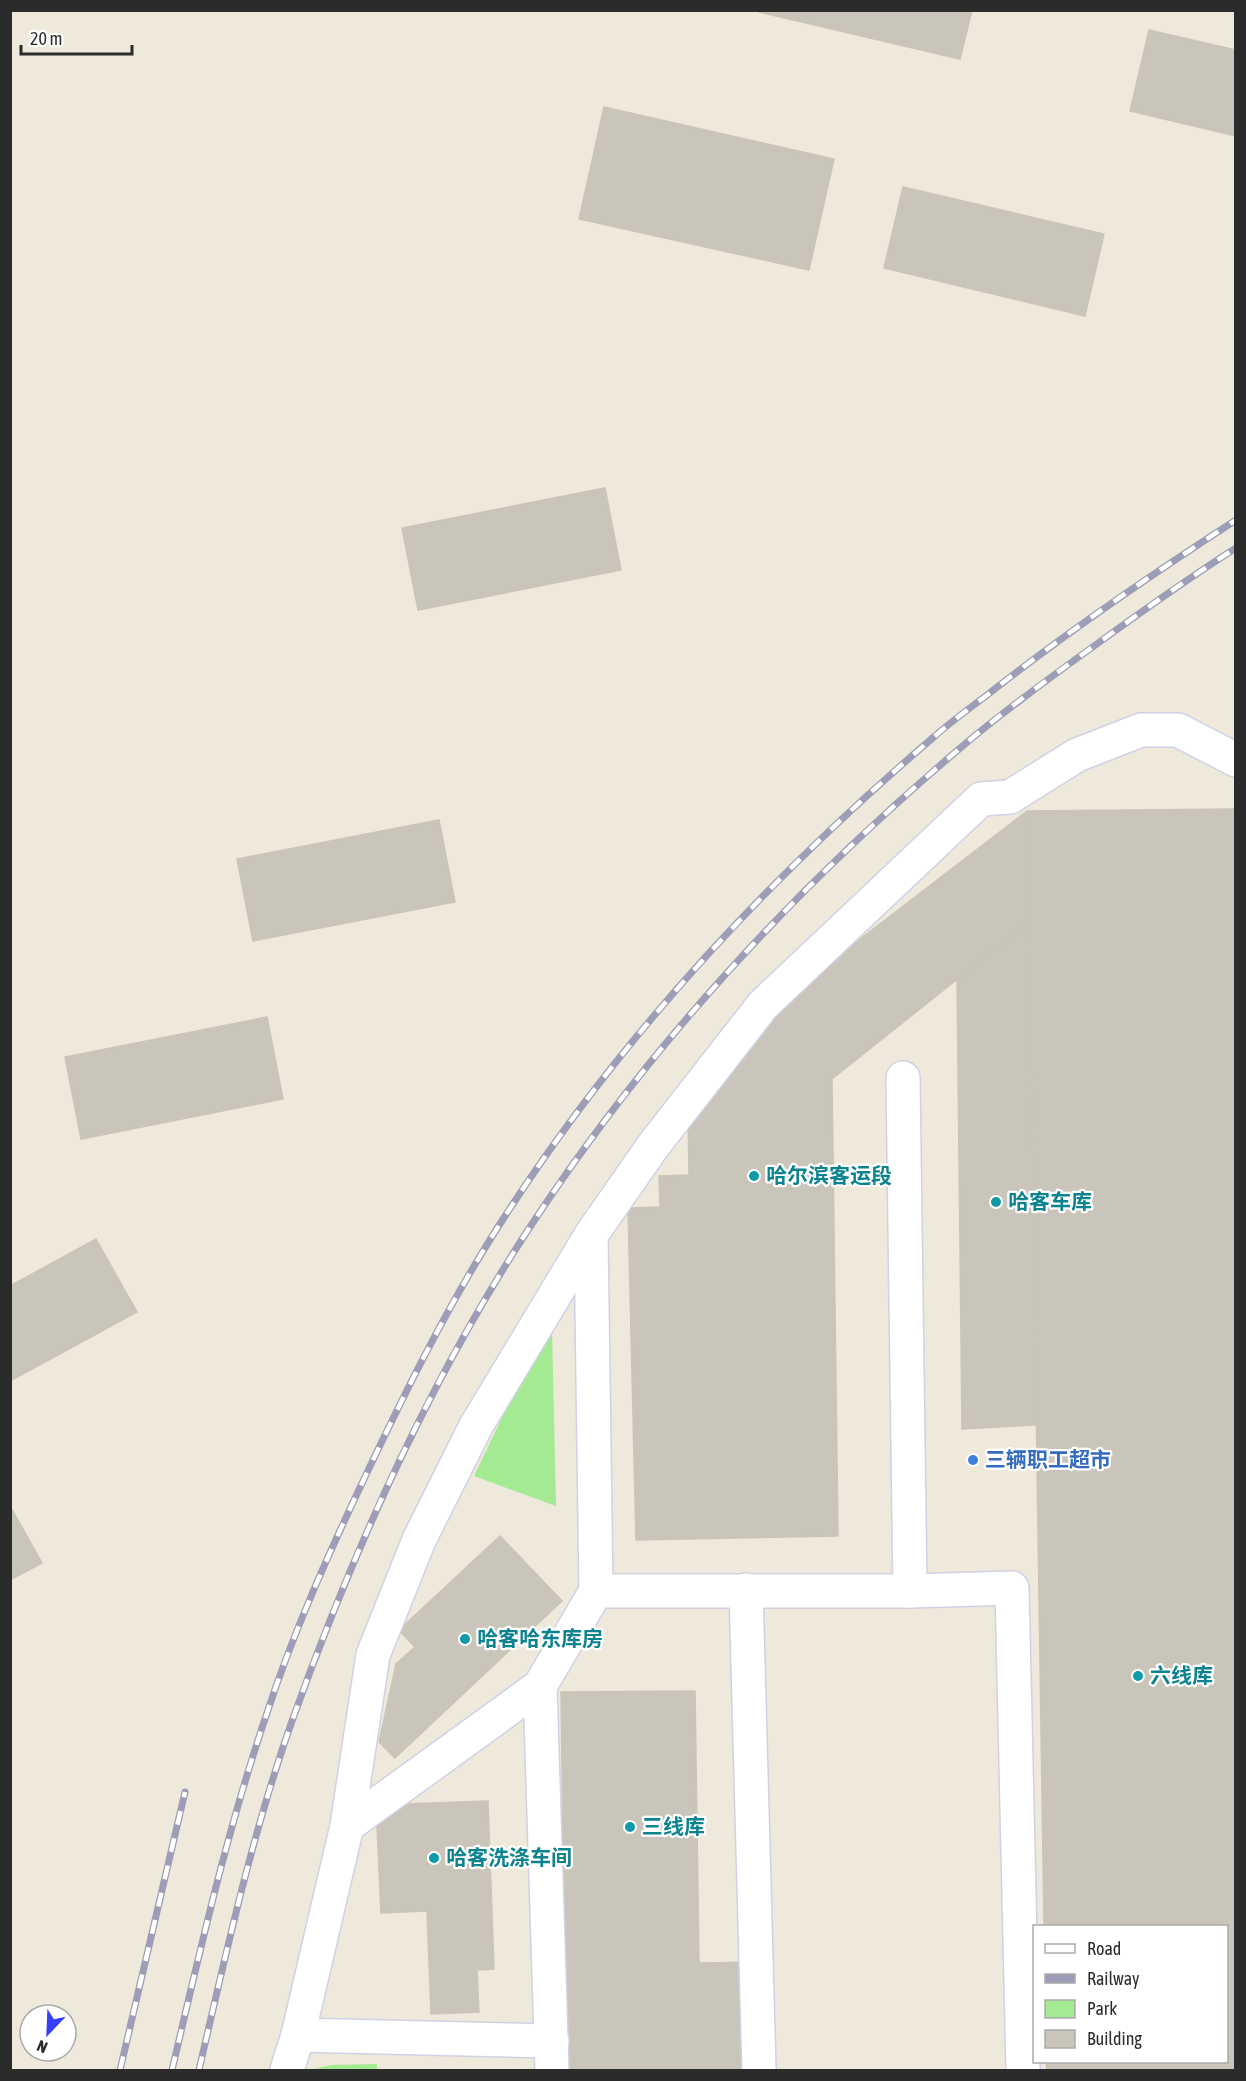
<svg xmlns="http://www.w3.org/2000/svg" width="1246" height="2081" viewBox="0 0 1246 2081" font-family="'Asap Condensed','Noto Sans SC',sans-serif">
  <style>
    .green { fill: #a3ea92 }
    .building { fill: #c9c5bb; stroke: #cac5b5; stroke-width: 1.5 }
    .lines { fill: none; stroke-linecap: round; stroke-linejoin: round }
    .minor-casing { stroke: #d0d1e5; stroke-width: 36 }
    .minor { stroke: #fff; stroke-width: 33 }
    .rail-casing { stroke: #9d9db7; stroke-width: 7 }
    .rail { stroke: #fff; stroke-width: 4.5; stroke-dasharray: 14; stroke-linecap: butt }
    .culture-dot { fill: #0f9aa8; stroke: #fff; stroke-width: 2 }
    .shop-dot { fill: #3f7fe0; stroke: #fff; stroke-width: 2 }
    .labels { text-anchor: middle; stroke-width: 4.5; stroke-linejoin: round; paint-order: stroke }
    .culture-label { font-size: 21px; font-weight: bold; fill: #0d838f; stroke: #fff; text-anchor: start }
    .shop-label { font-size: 21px; font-weight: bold; fill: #366cbe; stroke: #fff; text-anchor: start }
  </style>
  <rect width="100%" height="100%" fill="#eee9db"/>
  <g class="green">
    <polygon points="552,1330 556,1506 474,1476 512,1397"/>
    <polygon points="377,2064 377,2070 310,2070 331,2065"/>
  </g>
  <g class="building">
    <polygon points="760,10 972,10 960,59 759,12"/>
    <polygon points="1149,30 1236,50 1236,136 1130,111"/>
    <polygon points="604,107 834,159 809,270 579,219"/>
    <polygon points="903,187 1104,234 1085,316 884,268"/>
    <polygon points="605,488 621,570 418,610 402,528"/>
    <polygon points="1236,809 1236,2070 1047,2070 1046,2062 1226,2062 1226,1926 1044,1926 1027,811"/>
    <polygon points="1027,811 1029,922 832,1079 838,1536 636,1540 628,1208 660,1207 659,1176 689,1175 688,1112 773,1006"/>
    <polygon points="439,820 455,902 253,941 237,859"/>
    <polygon points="1029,922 1037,1425 962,1429 957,979"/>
    <polygon points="267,1017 283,1099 81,1139 65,1057"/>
    <polygon points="96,1239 137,1312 10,1381 10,1286"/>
    <polygon points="10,1506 42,1563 10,1580"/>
    <polygon points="500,1536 562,1601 395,1758 379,1742 396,1664 415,1647 399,1630"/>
    <polygon points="695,1691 699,1963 764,1962 765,2070 566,2070 561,1692"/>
    <polygon points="488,1801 494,1969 477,1970 479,2012 431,2014 427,1911 381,1913 376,1805"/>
  </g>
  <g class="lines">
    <g class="minor-casing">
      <g id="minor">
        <polyline points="903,1078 910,1591"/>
        <polyline points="591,1235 596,1591"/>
        <polyline points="746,1590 759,2070"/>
        <polyline points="540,1686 552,2070"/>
        <polyline points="347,1826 540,1686 596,1591 910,1591 1012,1588 1023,2070"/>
        <polyline points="298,2035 552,2041"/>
        <polyline points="287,2070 298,2035 347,1826 373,1655 419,1540 476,1426 591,1235 653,1146 763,1005 981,799 1010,797 1077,755 1141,730 1178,730 1236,760"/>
      </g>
    </g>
    <use href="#minor" class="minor"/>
    <g class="rail-casing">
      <g id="rail">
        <polyline points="120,2070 185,1792"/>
        <path d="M172 2070C200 1951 227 1830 267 1713 293 1633 328 1555 364 1479 407 1388 452 1297 507 1213 623 1034 773 874 935 736 954 719 976 704 996 688 1073 628 1154 573 1236 520"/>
        <path d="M199 2070C226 1953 252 1834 292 1721 354 1548 431 1377 532 1224 649 1046 796 887 958 750 1001 713 1048 679 1094 646 1141 612 1187 579 1236 548"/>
      </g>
    </g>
    <use href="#rail" class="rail"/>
  </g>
  <g class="culture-dot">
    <circle cx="754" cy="1176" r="6"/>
    <circle cx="996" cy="1202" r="6"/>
    <circle cx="465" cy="1639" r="6"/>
    <circle cx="1138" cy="1676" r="6"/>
    <circle cx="630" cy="1827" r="6"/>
    <circle cx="434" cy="1858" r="6"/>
  </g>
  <circle class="shop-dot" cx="973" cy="1460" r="6"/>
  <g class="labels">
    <g class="culture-label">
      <text x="766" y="1183">哈尔滨客运段</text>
      <text x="1008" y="1209">哈客车库</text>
      <text x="477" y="1646">哈客哈东库房</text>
      <text x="1150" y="1683">六线库</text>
      <text x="642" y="1834">三线库</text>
      <text x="446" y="1865">哈客洗涤车间</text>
    </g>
    <g class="shop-label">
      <text x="985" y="1467">三辆职工超市</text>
    </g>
  </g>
  <rect width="1246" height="2081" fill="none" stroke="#2b2b2b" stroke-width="24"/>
  <rect x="1033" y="1925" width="195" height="138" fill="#ffffff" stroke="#aaaaaa" stroke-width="1.5"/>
  <rect x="1045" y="1944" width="30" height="9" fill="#ffffff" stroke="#aaaaaa" stroke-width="1.5"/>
  <text x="1087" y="1955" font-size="18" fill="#2b2b2b">Road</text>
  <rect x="1045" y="1974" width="30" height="9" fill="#9d9db7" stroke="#aaaaaa" stroke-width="1.5"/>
  <text x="1087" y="1985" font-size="18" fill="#2b2b2b">Railway</text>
  <rect x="1045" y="2000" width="30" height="18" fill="#a3ea92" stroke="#aaaaaa" stroke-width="1.5"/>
  <text x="1087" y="2015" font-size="18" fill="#2b2b2b">Park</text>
  <rect x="1045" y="2030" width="30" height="18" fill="#c9c5bb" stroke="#aaaaaa" stroke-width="1.5"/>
  <text x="1087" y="2045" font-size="18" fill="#2b2b2b">Building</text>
  <g transform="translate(48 2033) rotate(203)"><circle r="28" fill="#ffffff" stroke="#aaaaaa" stroke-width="1.5"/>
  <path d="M0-4.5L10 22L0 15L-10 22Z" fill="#373fff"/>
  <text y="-9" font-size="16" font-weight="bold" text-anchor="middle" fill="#2b2b2b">N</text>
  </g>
  <path d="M21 45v9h111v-9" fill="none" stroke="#2b2b2b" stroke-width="3"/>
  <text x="30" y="45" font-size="18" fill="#2b2b2b" stroke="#ffffff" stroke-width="4.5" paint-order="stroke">20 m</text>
</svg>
